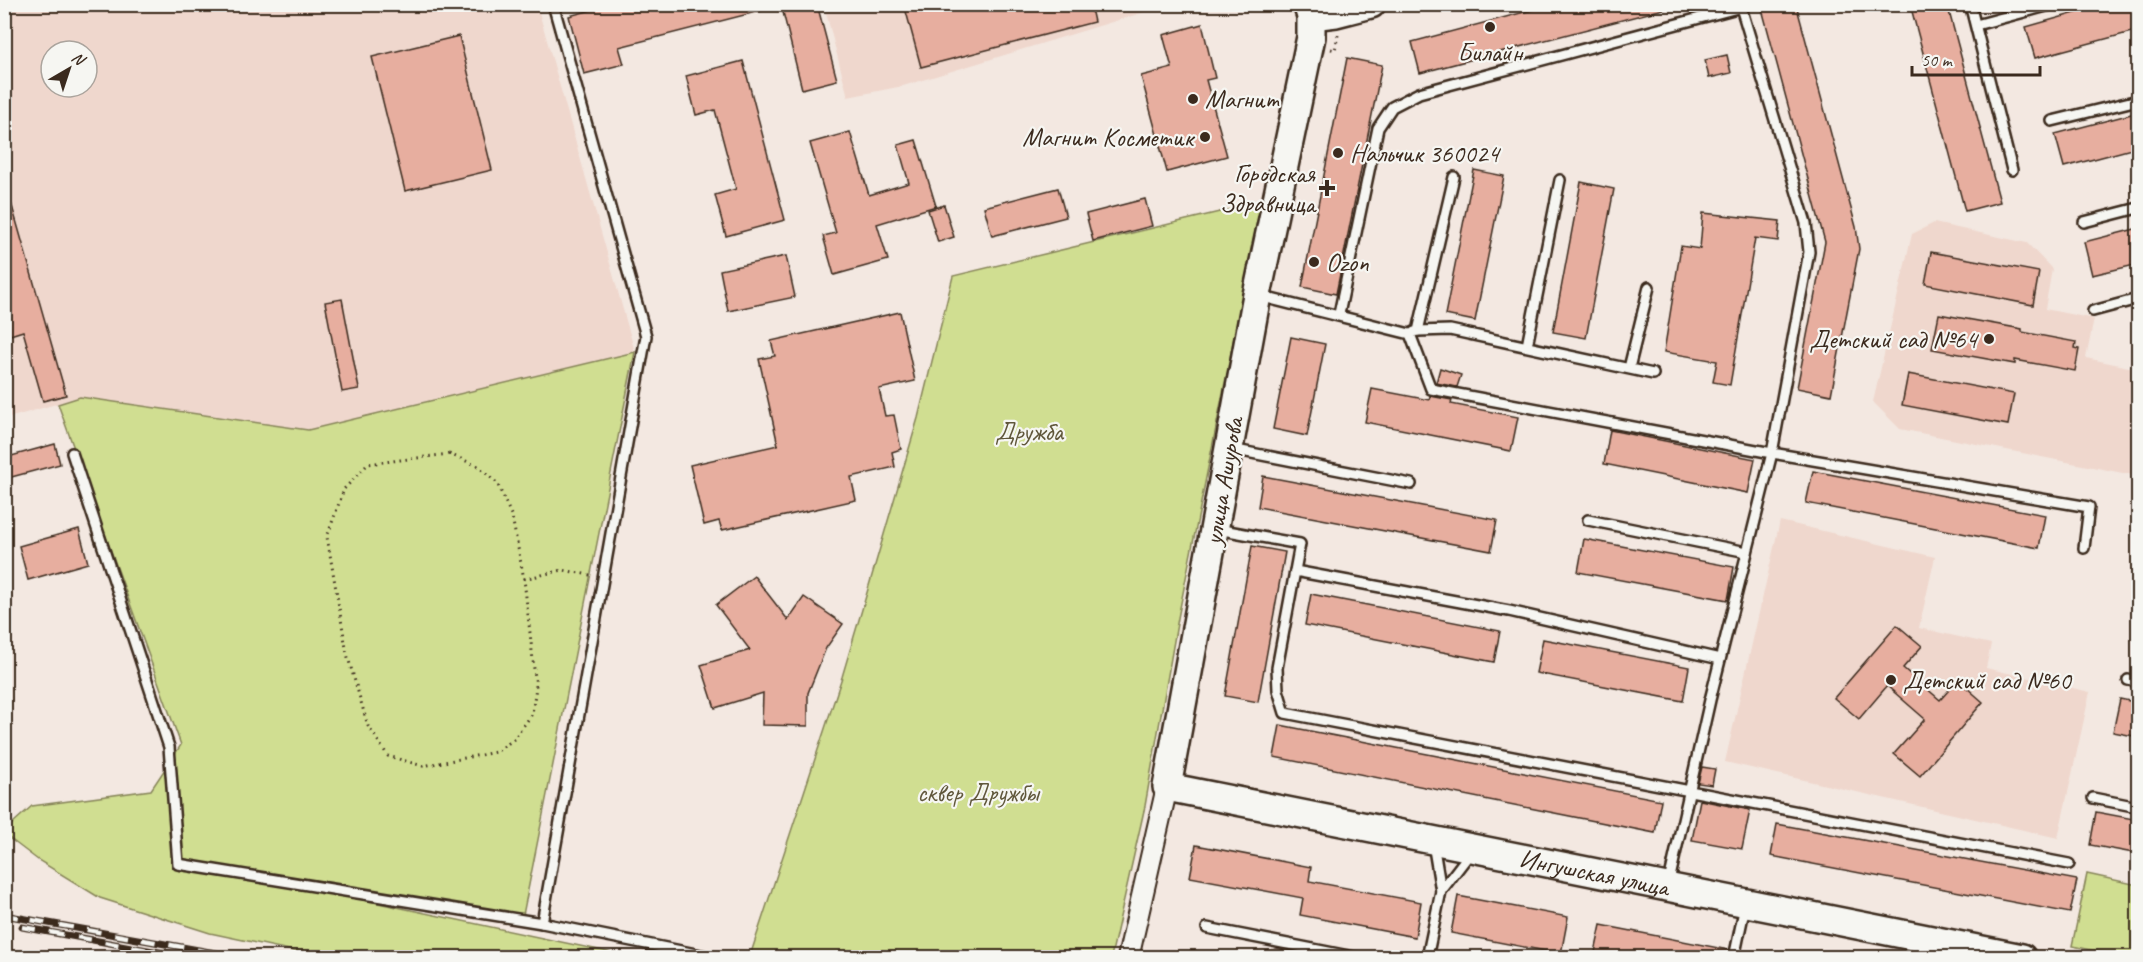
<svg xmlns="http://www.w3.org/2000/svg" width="2143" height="962" viewBox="0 0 2143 962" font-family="Caveat,sans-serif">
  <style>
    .built { fill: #efd7cd; fill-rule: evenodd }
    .green { fill: #d0de91; stroke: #868458; stroke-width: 1.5 }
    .building { fill: #e7ae9f; stroke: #3b2a1e; stroke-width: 1.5 }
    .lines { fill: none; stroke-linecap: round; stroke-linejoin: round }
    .lane-casing { stroke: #3b2a1e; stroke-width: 14 }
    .street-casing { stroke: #3b2a1e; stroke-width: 24 }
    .secondary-casing { stroke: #3b2a1e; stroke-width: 32 }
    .path { stroke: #3b2a1e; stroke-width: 3; stroke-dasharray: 1.5 4.5; stroke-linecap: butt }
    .lane { stroke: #f6f6f2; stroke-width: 9 }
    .street { stroke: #f6f6f2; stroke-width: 20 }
    .secondary { stroke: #f6f6f2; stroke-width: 27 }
    .rail-casing { stroke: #3b2a1e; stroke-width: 7 }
    .rail { stroke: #f6f6f2; stroke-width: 4.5; stroke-dasharray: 14; stroke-linecap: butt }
    .poi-dot { fill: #3b2a1e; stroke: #f6f6f2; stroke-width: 2 }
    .labels { text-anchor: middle; stroke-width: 4.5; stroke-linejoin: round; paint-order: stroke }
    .poi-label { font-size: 26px; fill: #3b2a1e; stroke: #f6f6f2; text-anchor: start }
    .park-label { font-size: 26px; fill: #60573b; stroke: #f6f6f2 }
    .street-label { font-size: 26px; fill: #3b2a1e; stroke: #f6f6f2 }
  </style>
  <rect width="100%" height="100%" fill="#f3e8e1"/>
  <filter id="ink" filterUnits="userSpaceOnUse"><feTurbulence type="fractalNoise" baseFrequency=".0167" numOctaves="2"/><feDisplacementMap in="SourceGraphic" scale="12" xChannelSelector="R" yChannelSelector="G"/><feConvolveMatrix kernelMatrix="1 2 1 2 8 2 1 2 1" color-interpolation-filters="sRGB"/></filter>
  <g filter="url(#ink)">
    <g class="built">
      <polygon points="1160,4 1161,7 903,86 848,97 824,5"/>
      <path d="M5 5H537L635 352 308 430 80 397 5 419ZM51 51H87V87H51Z"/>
      <polygon points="1934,223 2027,243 2052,269 2045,309 2094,319 2086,358 2138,369 2138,476 1900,429 1873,402 1912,234"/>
      <polygon points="1780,521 1935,557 1919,628 1991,644 1986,668 2090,692 2058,838 1725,762"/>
    </g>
    <g class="green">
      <polygon points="1261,202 1178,618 1145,806 1111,957 750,956 842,677 866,596 918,418 953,276"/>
      <polygon points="635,352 522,920 260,878 632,957 322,957 210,933 100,898 38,860 5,835 5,830 32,806 151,790 181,745 58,404 80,397 308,430"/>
      <polygon points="2087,874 2138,885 2138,957 2126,957 2072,946"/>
    </g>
    <g class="building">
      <polygon points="614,4 768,4 768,9 619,47 624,64 584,74 569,16"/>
      <polygon points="781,4 817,4 837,80 802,89"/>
      <polygon points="904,4 1090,4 1094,22 921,67"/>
      <polygon points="1555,4 1663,4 1664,9 1420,73 1412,42"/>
      <polygon points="1778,4 1796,4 1856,227 1859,249 1831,395 1797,388 1825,242 1762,9"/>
      <polygon points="1910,4 1947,4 2000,202 1965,211"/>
      <polygon points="2107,4 2139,4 2139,30 2035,58 2026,27"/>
      <polygon points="1202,24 1215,78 1206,80 1227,156 1167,172 1141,76 1172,68 1163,35"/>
      <polygon points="459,36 492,170 405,191 372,57"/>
      <polygon points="1727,55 1731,73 1709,78 1705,60"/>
      <polygon points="1347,58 1382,65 1336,294 1302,287"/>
      <polygon points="743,61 785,220 726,236 715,195 736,189 715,110 696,115 686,76"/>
      <polygon points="2139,112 2139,147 2064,167 2055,134"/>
      <polygon points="850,132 869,195 909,183 898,145 916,140 936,206 877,224 888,260 834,275 823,236 836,233 810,143"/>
      <polygon points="1474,170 1504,176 1475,321 1445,315"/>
      <polygon points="1581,182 1614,189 1586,338 1553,332"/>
      <polygon points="1058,188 1066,217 992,236 984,207"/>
      <polygon points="4,192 8,192 66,395 43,401 23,331 4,337"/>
      <polygon points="1145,199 1152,226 1093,241 1086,214"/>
      <polygon points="944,205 954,237 938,242 928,210"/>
      <polygon points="1703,213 1780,221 1778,241 1755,238 1730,385 1713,382 1717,361 1664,352 1681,246 1700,249"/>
      <polygon points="2139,228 2139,264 2092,275 2084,242"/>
      <polygon points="1931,252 2039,272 2033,305 1925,284"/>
      <polygon points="786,256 795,297 728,311 720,270"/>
      <polygon points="342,299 359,389 342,392 325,302"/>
      <polygon points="900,312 915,381 879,389 885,416 894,415 901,449 892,452 895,467 851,477 856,500 722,530 719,521 704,525 690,465 778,445 759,359 775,356 771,341"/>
      <polygon points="1939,314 2022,329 2022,332 2076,342 2075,348 2079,349 2075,371 2015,360 2015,364 1932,349"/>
      <polygon points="1291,337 1325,344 1307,436 1273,429"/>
      <polygon points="1440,368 1461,375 1457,387 1436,383"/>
      <polygon points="1908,374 2014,394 2008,425 1902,405"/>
      <polygon points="1372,389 1429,400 1430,396 1452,400 1451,404 1518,417 1511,451 1365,422"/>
      <polygon points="1610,430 1755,459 1748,493 1604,464"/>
      <polygon points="55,444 60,464 4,479 4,458"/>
      <polygon points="1813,471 2045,515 2039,548 1806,503"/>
      <polygon points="1263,476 1497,520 1491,551 1258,507"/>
      <polygon points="79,529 88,563 28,580 19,546"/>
      <polygon points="1584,539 1734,567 1728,600 1578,572"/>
      <polygon points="1252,546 1285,552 1258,702 1225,696"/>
      <polygon points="754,576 788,620 804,597 843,624 826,648 808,693 808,726 762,725 763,693 715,708 701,665 750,650 716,605"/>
      <polygon points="1311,594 1500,631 1494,662 1305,625"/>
      <polygon points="1897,625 1922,646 1903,668 1940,700 1958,680 1983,702 1920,776 1894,754 1925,719 1887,686 1859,719 1834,698"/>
      <polygon points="1543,639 1689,667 1683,701 1536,673"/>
      <polygon points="2120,699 2139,703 2139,737 2113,732"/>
      <polygon points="1280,725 1661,800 1655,833 1274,757"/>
      <polygon points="1702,767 1715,769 1712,785 1698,783"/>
      <polygon points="1700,800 1750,810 1742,849 1692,840"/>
      <polygon points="2096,812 2139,820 2139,854 2090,845"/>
      <polygon points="1777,824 2077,880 2070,913 1771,856"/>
      <polygon points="1196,845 1311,867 1309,881 1421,902 1415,937 1300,915 1303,898 1190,877"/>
      <polygon points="1458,896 1568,917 1561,954 1451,933"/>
      <polygon points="1601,925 1729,950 1727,957 1594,957"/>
    </g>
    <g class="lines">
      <g class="lane-casing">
        <g id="lane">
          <polyline points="1740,4 1806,223 1809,252 1772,453 2089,507 2084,548"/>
          <polyline points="1970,4 2012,170"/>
          <polyline points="1976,25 2054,4"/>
          <polyline points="2052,121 2138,100"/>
          <polyline points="2084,222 2138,208"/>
          <polyline points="1259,296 1410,334 1431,389 1772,453 1710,700 1668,886"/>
          <polyline points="2093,311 2138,299"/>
          <polyline points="1339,314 1378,128 1392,107 1419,93 1741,7"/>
          <polyline points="1418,331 1450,330 1653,374"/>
          <polyline points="1414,332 1418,331 1454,177"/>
          <polyline points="1527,346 1560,180"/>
          <polyline points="1629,368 1649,287"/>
          <polyline points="1231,449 1411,484"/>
          <polyline points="72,453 169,747 178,864 542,923 716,958"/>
          <polyline points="1588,520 1747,552"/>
          <polyline points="1217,529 1300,544 1277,668 1278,690 1285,713 2069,864"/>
          <polyline points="1295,571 1509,611 1720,659"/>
          <polyline points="2128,680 2138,682"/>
          <polyline points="2093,798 2138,807"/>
          <polyline points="1433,843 1441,891"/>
          <polyline points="542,923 646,336 553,4"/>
          <polyline points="1207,928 1359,958"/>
          <polyline points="1427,958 1441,891 1471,852"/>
          <polyline points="1734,958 1745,906"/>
        </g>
      </g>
      <g class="street-casing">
        <polyline id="street" points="1128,958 1167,787"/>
      </g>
      <g class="secondary-casing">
        <g id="secondary">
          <path id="s1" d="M1307 4 1311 16V37L1257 295 1167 787 2022 958"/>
          <polyline points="1311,16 1336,13 1371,4"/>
        </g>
      </g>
      <g class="path">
        <polyline points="1331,49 1335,50 1338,35"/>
        <polygon points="449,454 478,466 497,483 512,517 524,579 536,687 532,714 514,739 496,752 423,766 388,756 368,726 347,654 327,537 344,489 368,464"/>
        <polyline points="524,579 563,570 590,575"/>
      </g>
      <use href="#lane" class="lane"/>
      <use href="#street" class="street"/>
      <use href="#secondary" class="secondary"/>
      <g class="rail-casing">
        <g id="rail">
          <polyline points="4,915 243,958"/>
          <polyline points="22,927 191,958"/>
        </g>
      </g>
      <use href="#rail" class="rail"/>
    </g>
  </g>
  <g class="poi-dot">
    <circle cx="1490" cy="27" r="6"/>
    <circle cx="1193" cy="99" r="6"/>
    <circle cx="1205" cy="137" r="6"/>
    <circle cx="1338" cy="153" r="6"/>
    <path d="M1324 179h6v6h6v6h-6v6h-6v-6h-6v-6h6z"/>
    <circle cx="1314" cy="262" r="6"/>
    <circle cx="1989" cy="339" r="6"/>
    <circle cx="1891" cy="680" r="6"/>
  </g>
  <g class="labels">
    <g class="poi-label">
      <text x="1490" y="61" text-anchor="middle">Билайн</text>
      <text x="1205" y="108">Магнит</text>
      <text x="1193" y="146" text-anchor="end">Магнит Косметик</text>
      <text x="1350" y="162">Нальчик 360024</text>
      <text x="1315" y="182" text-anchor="end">Городская<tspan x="1315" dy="30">Здравница</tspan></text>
      <text x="1326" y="271">Ozon</text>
      <text x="1977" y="348" text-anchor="end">Детский сад №64</text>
      <text x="1903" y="689">Детский сад №60</text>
    </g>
    <g class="park-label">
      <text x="1029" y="440">Дружба</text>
      <text x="978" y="801">сквер Дружбы</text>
    </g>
    <g class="street-label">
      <text transform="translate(1223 481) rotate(-80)" y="9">улица Ашурова</text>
      <text dy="9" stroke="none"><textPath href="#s1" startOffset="1233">Ингушская улица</textPath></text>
    </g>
  </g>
  <rect width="2143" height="962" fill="none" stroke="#f6f6f2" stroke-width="24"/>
  <rect x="12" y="12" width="2119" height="938" fill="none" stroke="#3b2a1e" stroke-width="2" filter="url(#ink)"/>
  <g transform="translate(69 69) rotate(39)"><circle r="28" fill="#f6f6f2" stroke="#aba49d" stroke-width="1.5"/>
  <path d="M0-4.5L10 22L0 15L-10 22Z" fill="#3b2a1e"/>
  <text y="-9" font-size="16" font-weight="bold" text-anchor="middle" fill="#3b2a1e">N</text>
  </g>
  <path d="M1912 66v9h128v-9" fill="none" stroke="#3b2a1e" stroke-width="3"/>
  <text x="1921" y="66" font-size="18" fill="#3b2a1e" stroke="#f6f6f2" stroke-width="4.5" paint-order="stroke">50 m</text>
</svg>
